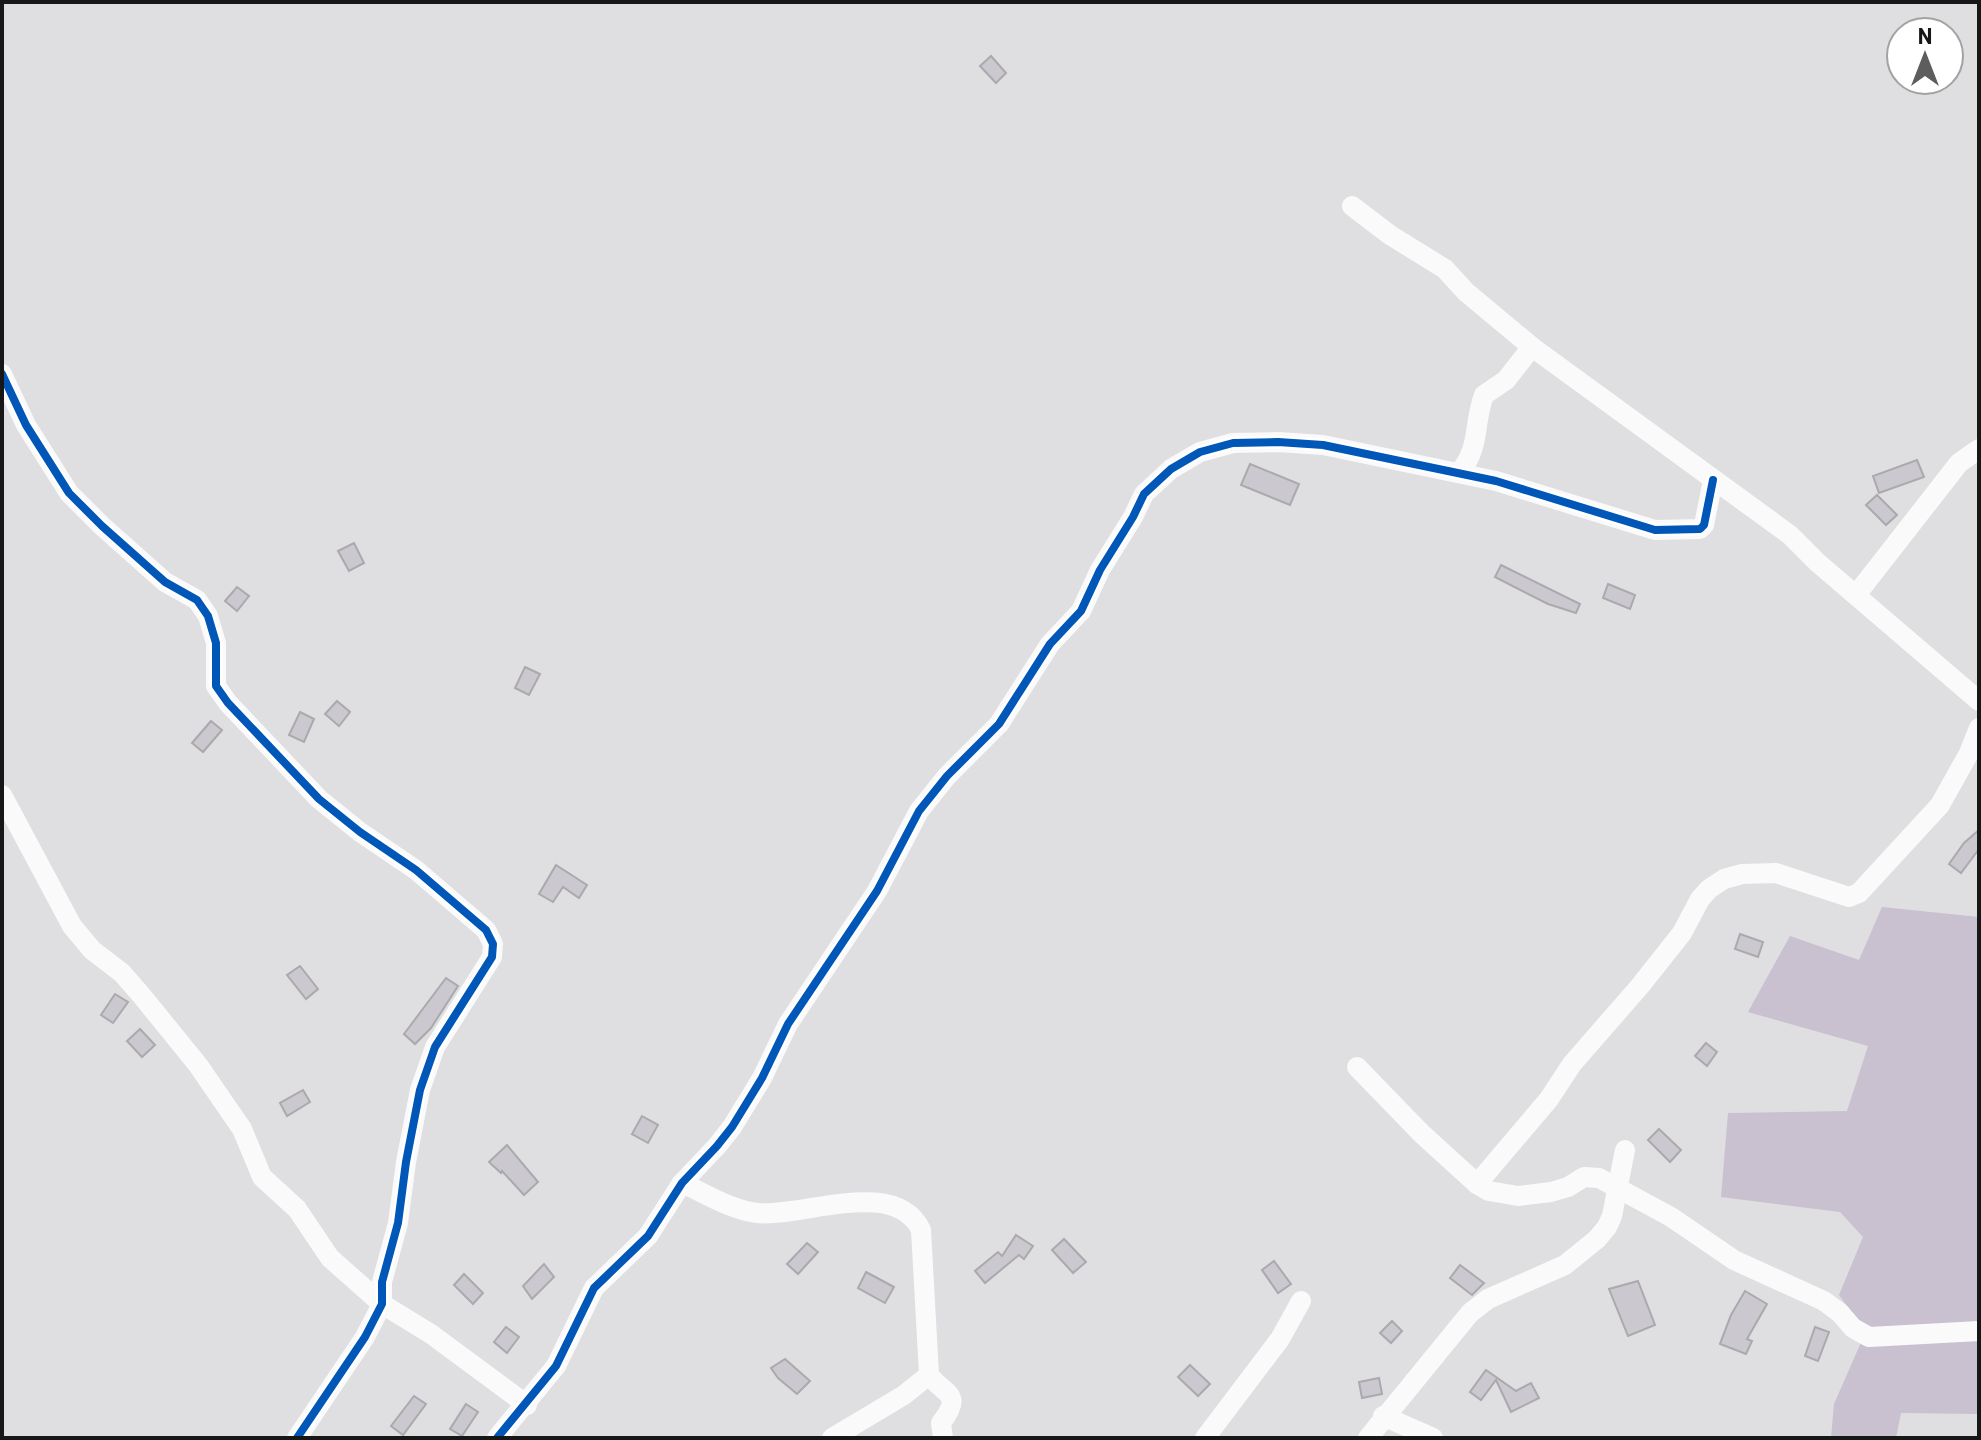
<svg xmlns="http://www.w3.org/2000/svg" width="1981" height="1440" viewBox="0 0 1981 1440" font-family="Barlow,sans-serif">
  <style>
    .green { fill: #c9c0d0 }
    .building { fill: #ccc8d0; stroke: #aaa9ab; stroke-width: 2 }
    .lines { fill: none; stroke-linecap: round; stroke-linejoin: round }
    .street { stroke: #fafafa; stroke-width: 20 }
    .cycleway-casing { stroke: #fff; stroke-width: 13 }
    .cycleway { stroke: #0057b8; stroke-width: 8 }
  </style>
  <rect width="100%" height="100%" fill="#dfdee0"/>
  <polygon class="green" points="1882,907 1979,917 1979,1414 1901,1413 1896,1438 1831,1438 1834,1404 1866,1331 1839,1295 1863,1237 1840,1212 1721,1197 1728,1113 1847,1111 1868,1046 1748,1012 1790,936 1859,960"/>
  <g class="building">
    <polygon points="991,56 1006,73 996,83 980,66"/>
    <polygon points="1917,460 1924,477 1879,493 1873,476"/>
    <polygon points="1250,464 1299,484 1290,505 1241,485"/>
    <polygon points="1877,495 1897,515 1886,525 1866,505"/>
    <polygon points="354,543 364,563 349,571 338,551"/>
    <polygon points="1501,565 1580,604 1576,613 1548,604 1495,577"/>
    <polygon points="1608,584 1635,595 1630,609 1603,598"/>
    <polygon points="237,587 249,596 237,611 225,601"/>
    <polygon points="525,667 540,674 529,695 515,688"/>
    <polygon points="337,701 350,712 339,726 325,714"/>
    <polygon points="300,712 314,719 304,742 289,735"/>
    <polygon points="211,721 222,730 203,752 192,743"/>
    <polygon points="1979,830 1979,849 1961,873 1949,864 1964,843"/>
    <polygon points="556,865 587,885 579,898 563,887 553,902 539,894"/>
    <polygon points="1740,934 1763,942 1758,957 1735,949"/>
    <polygon points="300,966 318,989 306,999 287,975"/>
    <polygon points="446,978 458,986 431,1028 415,1044 404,1034"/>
    <polygon points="115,994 128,1002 113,1023 101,1015"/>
    <polygon points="140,1029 155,1045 142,1057 127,1041"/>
    <polygon points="1706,1043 1717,1052 1707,1066 1695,1056"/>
    <polygon points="303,1090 310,1102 287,1116 280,1103"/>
    <polygon points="642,1116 658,1125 648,1143 632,1134"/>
    <polygon points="1659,1129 1681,1150 1670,1162 1648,1140"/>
    <polygon points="507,1145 538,1182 524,1195 502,1171 501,1173 489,1162"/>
    <polygon points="1016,1235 1033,1246 1024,1259 1019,1255 985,1283 975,1271 998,1252 1002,1256"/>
    <polygon points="1064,1239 1086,1262 1073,1273 1052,1250"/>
    <polygon points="807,1243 818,1252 798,1274 787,1264"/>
    <polygon points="1274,1261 1291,1284 1278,1293 1262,1270"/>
    <polygon points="544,1264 554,1277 532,1299 523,1286"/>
    <polygon points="1460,1265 1484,1283 1472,1295 1450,1278"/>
    <polygon points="866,1272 894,1287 885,1303 858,1288"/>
    <polygon points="464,1274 483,1293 473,1304 454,1285"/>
    <polygon points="1638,1281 1655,1325 1628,1336 1609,1289"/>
    <polygon points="1745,1291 1767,1304 1747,1339 1752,1341 1746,1354 1720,1344 1731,1315"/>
    <polygon points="1392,1321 1402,1331 1391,1343 1380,1333"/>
    <polygon points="506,1327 519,1337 507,1353 494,1342"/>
    <polygon points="1815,1327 1829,1332 1818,1361 1805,1356"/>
    <polygon points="785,1359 810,1381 797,1394 778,1378 771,1368"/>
    <polygon points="1190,1365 1210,1384 1198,1396 1178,1377"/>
    <polygon points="1486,1370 1516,1391 1531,1383 1539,1398 1511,1412 1496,1380 1481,1400 1470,1392"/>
    <polygon points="1379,1378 1382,1394 1362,1398 1359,1382"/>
    <polygon points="414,1396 426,1404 403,1435 391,1426"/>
    <polygon points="466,1404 478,1412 462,1436 450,1429"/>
  </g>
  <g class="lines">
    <g class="street">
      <polyline points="1352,206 1390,235 1445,269 1466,292 1532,347 1790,535 1818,563 1979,701"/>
      <polyline points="2,374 26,425 69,493 102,526 165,582 197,600 208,616 216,643 216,686 228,703 319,799 360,832 416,870 486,930 493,944 492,957 435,1047 420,1090 406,1162 398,1223 382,1282 382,1304 365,1337 297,1438"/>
      <path d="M1459 473C1481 447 1473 424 1484 395L1506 380 1532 347"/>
      <polyline points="1856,595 1959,463 1979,449"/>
      <polyline points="2,795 72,926 92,950 122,973 142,996 198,1065 242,1129 262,1177 297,1209 330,1258 382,1304 431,1334 527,1405"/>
      <polyline points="1357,1067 1422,1134 1477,1184 1489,1191 1518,1196 1551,1192 1568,1187 1584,1177 1599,1178 1671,1217 1734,1260 1824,1301 1840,1313 1853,1328 1869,1337 1979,1331"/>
      <path d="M682 1183C706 1194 731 1210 757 1213 802 1218 895 1176 921 1230L929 1375C945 1396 964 1393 941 1423L943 1438"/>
      <polyline points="1477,1184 1549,1099 1572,1064 1640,986 1682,933 1700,899 1709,889 1724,879 1742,874 1776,873 1849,897 1859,893 1940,805 1969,753 1979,728"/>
      <polyline points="1383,1416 1433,1438"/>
      <polyline points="497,1438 556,1366 594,1288 648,1236 682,1183 717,1146 732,1127 762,1078 788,1024 877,891 919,811 947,776 999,724 1050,644 1081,611 1100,570 1133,517 1144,494 1171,469 1200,452 1233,443 1278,442 1323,445 1496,481 1655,530 1700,529 1704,525 1713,480"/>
      <polyline points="832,1438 904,1395 929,1375"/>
      <polyline points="1205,1438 1280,1339 1301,1301"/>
      <polyline points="1368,1438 1470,1313 1488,1299 1565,1265 1597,1239 1607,1227 1612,1216 1625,1150"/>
    </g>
    <g class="cycleway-casing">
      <g id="cycleway">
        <polyline points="2,374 26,425 69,493 102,526 165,582 197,600 208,616 216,643 216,686 228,703 319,799 360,832 416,870 486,930 493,944 492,957 435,1047 420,1090 406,1162 398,1223 382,1282 382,1304 365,1337 297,1438"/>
        <polyline points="497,1438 556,1366 594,1288 648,1236 682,1183 717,1146 732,1127 762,1078 788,1024 877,891 919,811 947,776 999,724 1050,644 1081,611 1100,570 1133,517 1144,494 1171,469 1200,452 1233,443 1278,442 1323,445 1496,481 1655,530 1700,529 1704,525 1713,480"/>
      </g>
    </g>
    <use href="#cycleway" class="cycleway"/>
  </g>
  <rect width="1981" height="1440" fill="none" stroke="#181718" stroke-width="8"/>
  <g transform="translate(1925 56)"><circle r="38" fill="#ffffff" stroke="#a3a2a3" stroke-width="2"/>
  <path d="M0-6L14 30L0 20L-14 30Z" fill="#5e5d5e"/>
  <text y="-12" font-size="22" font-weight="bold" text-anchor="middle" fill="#181718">N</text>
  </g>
</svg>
